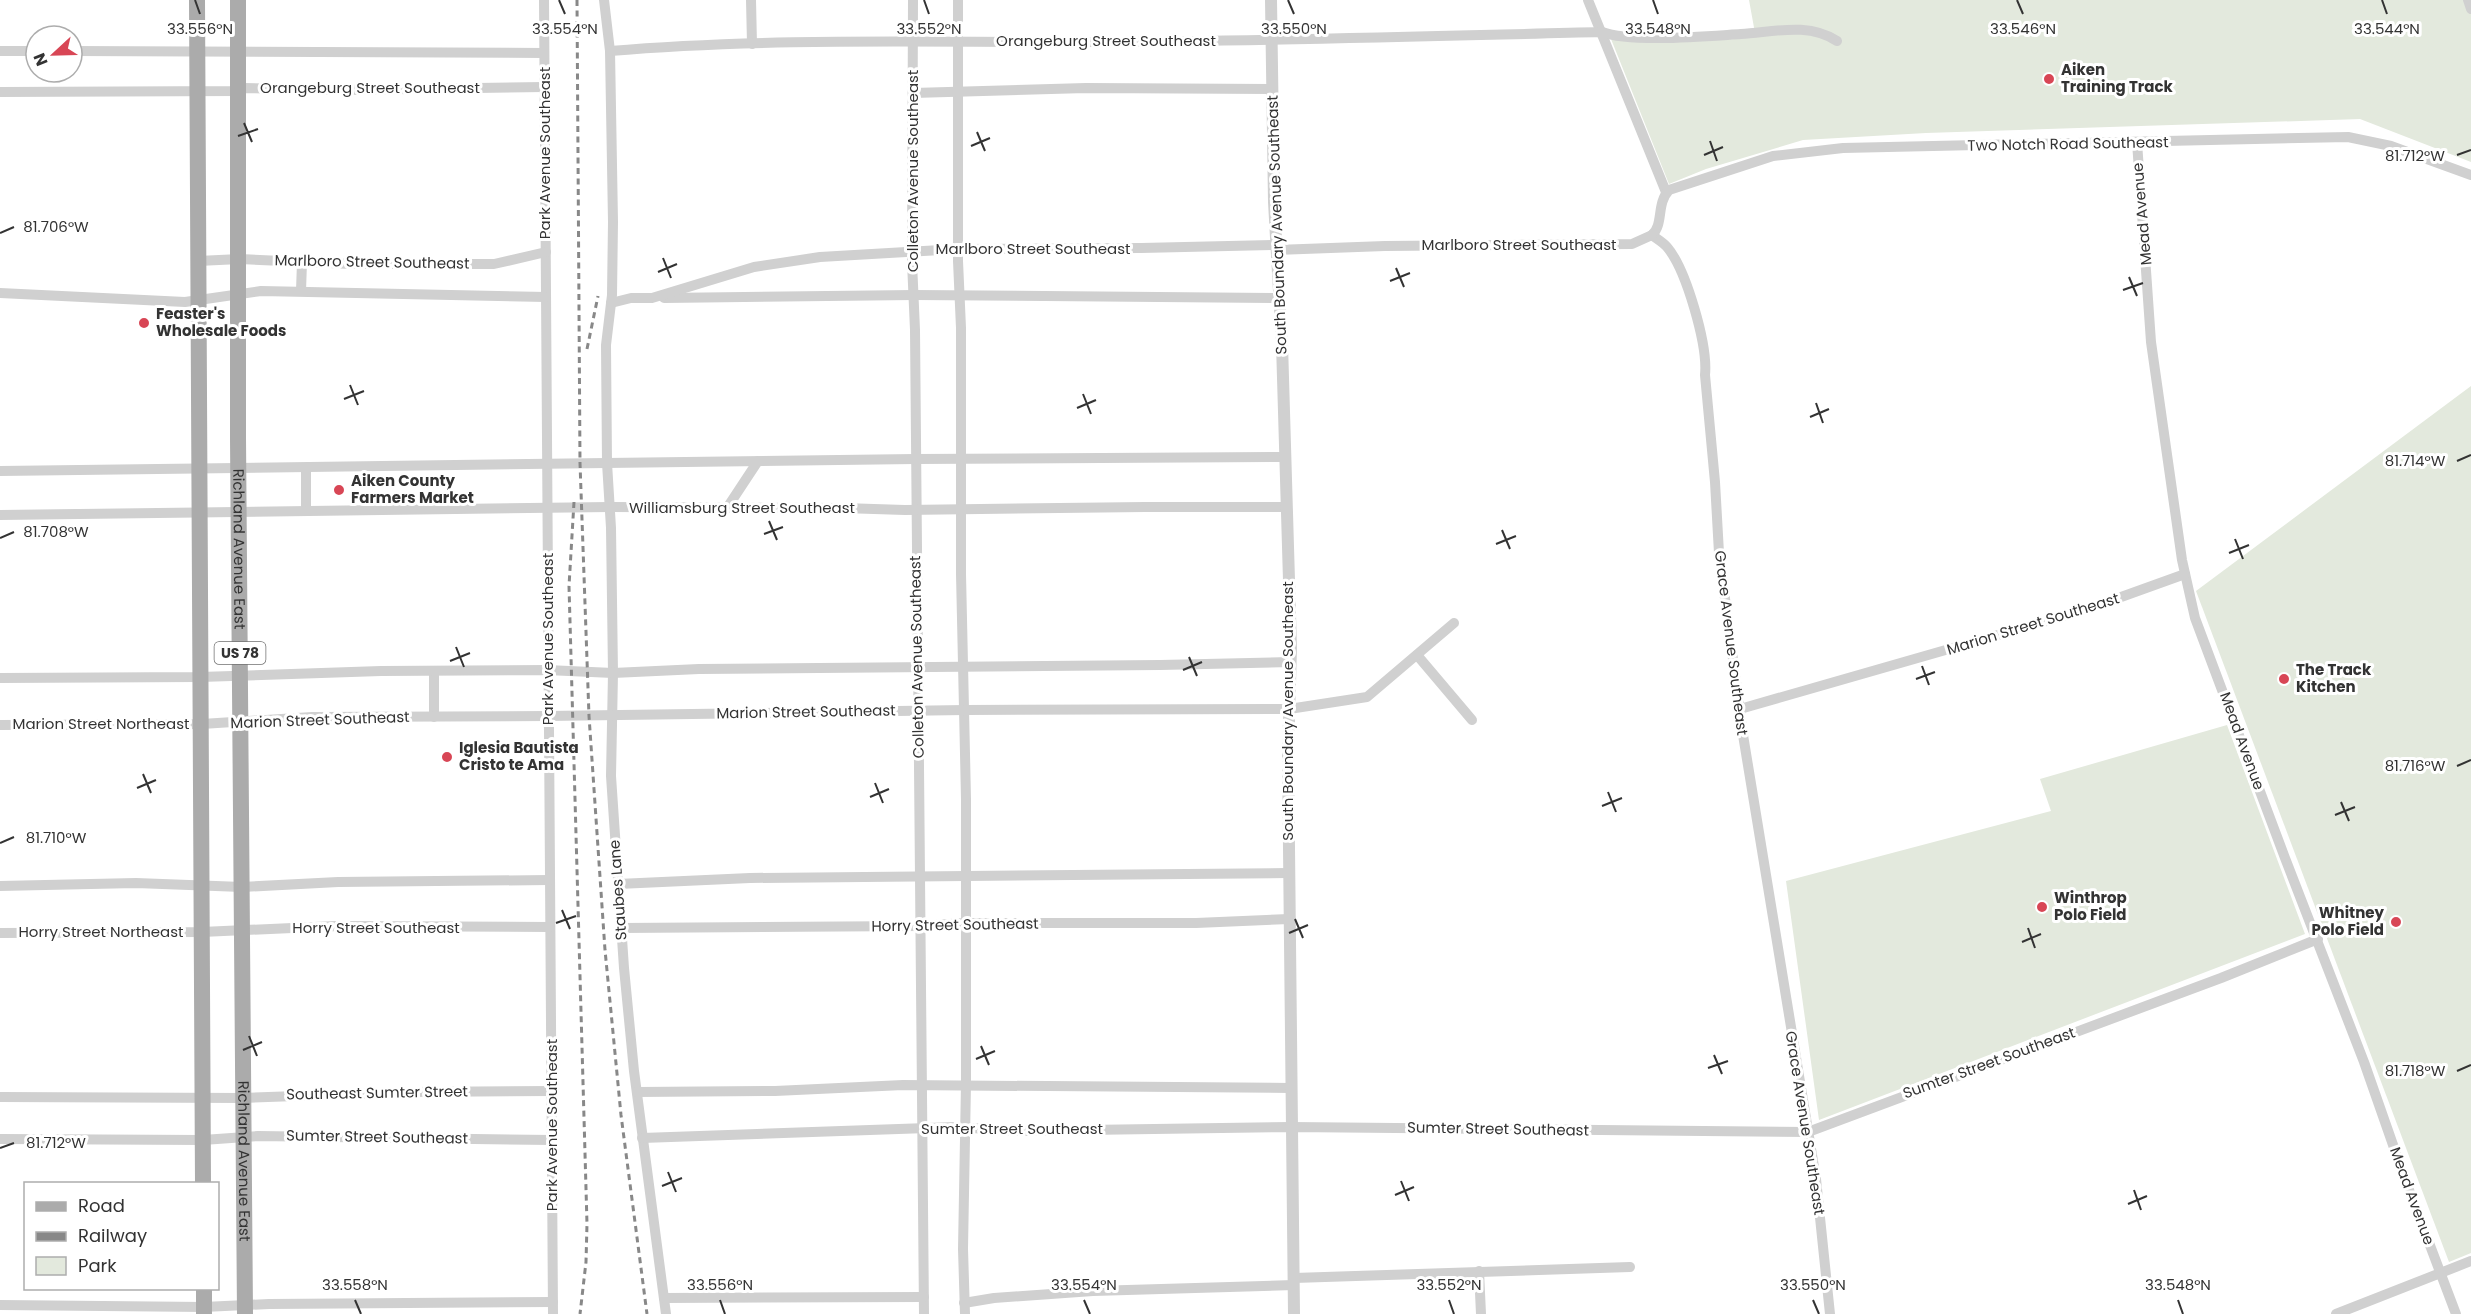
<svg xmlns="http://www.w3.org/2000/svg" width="2471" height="1314" viewBox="0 0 2471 1314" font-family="Poppins,sans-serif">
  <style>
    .park { fill: #e3e9dd }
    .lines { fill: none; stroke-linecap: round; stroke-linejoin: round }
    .minor { stroke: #d0d0d0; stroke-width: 10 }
    .tertiary { stroke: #d0d0d0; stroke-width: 12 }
    .primary { stroke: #ababab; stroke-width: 16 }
    .rail { stroke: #888; stroke-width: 3; stroke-dasharray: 6 4.5; stroke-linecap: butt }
    .ticks { fill: none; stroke: #333; stroke-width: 2 }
    .poi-dot { fill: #d84655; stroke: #fff; stroke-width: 2 }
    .labels { text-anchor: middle; stroke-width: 6; stroke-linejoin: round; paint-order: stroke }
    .shield { fill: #fff; stroke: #707070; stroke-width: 1.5 }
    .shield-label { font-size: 14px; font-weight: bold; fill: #333 }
    .street-label { font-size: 15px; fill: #333; stroke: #fff }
    .poi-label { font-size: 15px; font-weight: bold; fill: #333; stroke: #fff; text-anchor: start }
    .ticks-label { font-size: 15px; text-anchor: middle; fill: #333; stroke: #fff; stroke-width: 6; stroke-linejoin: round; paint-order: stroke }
  </style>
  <rect width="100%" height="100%" fill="#fff"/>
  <g class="park">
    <polygon points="1749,0 2471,0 2471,162 2360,119 1926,133 1803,140 1706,169 1669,184 1611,39 1755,33"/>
    <polygon points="2471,386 2471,1253 2449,1262 2196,591"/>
    <polygon points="2227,725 2305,934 1819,1120 1786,881 2051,811 2040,779"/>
  </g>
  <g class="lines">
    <g class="minor">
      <polyline points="544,0 553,1314"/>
      <polyline points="604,0 610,51 613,222 612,295 606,345 607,463 611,528 613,673 611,776 624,968 634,1071 666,1314"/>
      <polyline points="751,0 752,44"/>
      <polyline points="913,0 912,262 915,330 924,1314"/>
      <polyline points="958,0 958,261 961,328 961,574 966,799 966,1083 963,1249 965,1314"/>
      <polyline points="1588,0 1666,192"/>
      <polyline points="2468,0 2471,9"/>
      <polyline points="0,51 36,51"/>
      <polyline points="72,51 544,53"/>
      <path d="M610 51C774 37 939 43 1104 42 1270 41 1436 36 1602 32 1631 43 1708 36 1741 34 1774 32 1808 22 1837 41"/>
      <polyline points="0,92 239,91 243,88 343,90 544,87"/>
      <polyline points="913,93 1086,88 1272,89"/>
      <polyline points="2137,142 2151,342 2182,560 2195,618 2285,858 2364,1062 2406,1182 2456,1314"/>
      <path d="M1652 235C1657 239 1663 242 1667 247 1686 269 1708 345 1705 375L1715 482 1719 553 1743 735 1816 1179 1830 1314"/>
      <path d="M1652 235C1664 224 1656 204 1669 190L1773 156 1843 148 2348 137 2391 146 2471 175"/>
      <polyline points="1276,250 1385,246 1632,244 1652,235"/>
      <polyline points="198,261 240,259 351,264 494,264 546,252"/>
      <polyline points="301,291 302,262"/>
      <polyline points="0,293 185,302 261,291 546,297"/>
      <polyline points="664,298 914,295 1279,298"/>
      <polyline points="611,303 631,298 652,298 754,267 820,257 958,249 1141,248 1276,245"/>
      <polyline points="306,468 306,511"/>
      <polyline points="0,471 915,459 1284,457"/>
      <polyline points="727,508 758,461"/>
      <polyline points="0,515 610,507 843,508 905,510 1145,507 1285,507"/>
      <polyline points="1417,655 1472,720"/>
      <polyline points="434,672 434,717"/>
      <polyline points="0,678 200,677 381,671 547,670 613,673 699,669 1160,665 1291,662"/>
      <polyline points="1740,709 2085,610 2185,574"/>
      <polyline points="0,725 202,724 312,717 548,716 965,710 1289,709 1367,697 1454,623"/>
      <polyline points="618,884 750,878 1288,873"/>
      <polyline points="0,886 136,883 242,887 338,882 549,880"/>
      <polyline points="621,928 920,926 965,923 1196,923 1289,919"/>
      <polyline points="0,933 202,932 336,926 550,927"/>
      <polyline points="637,1092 775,1091 903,1085 1291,1088"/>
      <polyline points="0,1097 243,1098 410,1092 552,1091"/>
      <polyline points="642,1138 956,1127 1019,1131 1291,1127 1808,1132 2221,978 2318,939"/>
      <polyline points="0,1139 203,1140 258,1136 552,1140"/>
      <polyline points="1479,1271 1481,1314"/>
      <polyline points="1294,1278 1630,1267"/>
      <polyline points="664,1298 924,1297"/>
      <polyline points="964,1303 994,1298 1093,1291 1294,1285"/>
      <polyline points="0,1305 204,1307 269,1304 553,1302"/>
      <polyline points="2336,1314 2471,1261"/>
    </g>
    <polyline class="tertiary" points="1271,0 1274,202 1282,344 1291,648 1288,755 1294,1314"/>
    <g class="primary">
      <polyline points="197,0 203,1184"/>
      <path id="s1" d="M238 0V438L245 1314"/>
      <polyline points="204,1288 204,1314"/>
    </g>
    <g class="rail">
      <polyline points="577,0 580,463 589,716 605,950 621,1115 647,1314"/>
      <polyline points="587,349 598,296"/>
      <polyline points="574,502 569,586 587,1224 586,1262 580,1314"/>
    </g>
  </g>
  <path class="ticks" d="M195 0 200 14M559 0 565 14M924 0 929 14M1288 0 1294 14M1653 0 1658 14M2017 0 2023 14M2382 0 2387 14M244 123 252 142M977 132 985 151M238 136 258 129M1710 141 1717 161M971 146 990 138M1704 155 1723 147M2457 155 2471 150M0 233 14 227M663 258 671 278M1396 268 1404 287M658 272 677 264M2129 277 2137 296M1390 281 1410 273M2123 290 2143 283M350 385 358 405M1083 394 1091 414M344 399 364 391M1816 403 1823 423M1077 408 1096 400M1810 417 1829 409M2457 461 2471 455M769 521 777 540M1502 530 1510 549M764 534 783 527M0 538 14 532M2235 539 2243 559M1496 544 1516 536M2229 553 2249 545M456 647 464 667M1189 657 1197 676M450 661 470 653M1922 666 1929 685M1183 670 1202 662M1916 679 1935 672M2457 766 2471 760M143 774 151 793M875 783 883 803M137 788 156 780M1608 792 1616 812M870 797 889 789M2341 802 2349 821M1602 806 1622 798M2335 815 2355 807M0 843 14 837M562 910 570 929M1295 919 1303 938M556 923 576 916M2028 928 2035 948M1289 933 1308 925M2022 942 2041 934M249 1036 257 1056M981 1046 989 1065M243 1050 262 1042M1714 1055 1722 1074M976 1059 995 1051M1708 1068 1728 1061M2457 1071 2471 1065M0 1148 14 1143M668 1172 676 1192M1401 1181 1409 1201M662 1186 682 1178M2134 1190 2141 1210M1395 1195 1414 1187M2128 1204 2147 1196M355 1300 361 1314M720 1300 725 1314M1084 1300 1090 1314M1449 1300 1454 1314M1813 1300 1819 1314M2178 1300 2183 1314"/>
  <g class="poi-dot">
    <circle cx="2049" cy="79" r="6"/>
    <circle cx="144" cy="323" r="6"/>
    <circle cx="339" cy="490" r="6"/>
    <circle cx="2284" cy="679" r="6"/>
    <circle cx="447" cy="757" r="6"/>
    <circle cx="2042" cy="907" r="6"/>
    <circle cx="2396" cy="922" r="6"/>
  </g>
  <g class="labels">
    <rect class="shield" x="214.5" y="642" width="51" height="22" rx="4.5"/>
    <g class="shield-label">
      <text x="240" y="658">US 78</text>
    </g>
    <g class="street-label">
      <text x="1106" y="46">Orangeburg Street Southeast</text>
      <text x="370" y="93">Orangeburg Street Southeast</text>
      <text transform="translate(2068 144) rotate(-1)" y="5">Two Notch Road Southeast</text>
      <text transform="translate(545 153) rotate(-90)" y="5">Park Avenue Southeast</text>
      <text transform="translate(913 171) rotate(-90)" y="5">Colleton Avenue Southeast</text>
      <text transform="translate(2142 214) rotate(-95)" y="5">Mead Avenue</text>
      <text transform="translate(1277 225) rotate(-92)" y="5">South Boundary Avenue Southeast</text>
      <text x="1519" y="250">Marlboro Street Southeast</text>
      <text x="1033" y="254">Marlboro Street Southeast</text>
      <text transform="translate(372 262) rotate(1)" y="5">Marlboro Street Southeast</text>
      <text x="742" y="513">Williamsburg Street Southeast</text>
      <text dy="5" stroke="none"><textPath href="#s1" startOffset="549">Richland Avenue East</textPath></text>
      <text transform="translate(2033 624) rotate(-17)" y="5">Marion Street Southeast</text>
      <text transform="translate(548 639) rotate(-90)" y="5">Park Avenue Southeast</text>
      <text transform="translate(1731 643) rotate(83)" y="5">Grace Avenue Southeast</text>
      <text transform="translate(917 657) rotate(-91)" y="5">Colleton Avenue Southeast</text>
      <text transform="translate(1288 711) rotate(-90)" y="5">South Boundary Avenue Southeast</text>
      <text transform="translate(806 712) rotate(-1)" y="5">Marion Street Southeast</text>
      <text transform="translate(320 720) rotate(-2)" y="5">Marion Street Southeast</text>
      <text x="101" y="729">Marion Street Northeast</text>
      <text transform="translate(2242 741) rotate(70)" y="5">Mead Avenue</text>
      <text transform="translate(618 890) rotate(-94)" y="5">Staubes Lane</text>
      <text transform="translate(955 925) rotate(-1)" y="5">Horry Street Southeast</text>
      <text x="376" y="933">Horry Street Southeast</text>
      <text x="101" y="937">Horry Street Northeast</text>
      <text transform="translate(1989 1063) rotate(-20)" y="5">Sumter Street Southeast</text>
      <text transform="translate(377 1093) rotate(-1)" y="5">Southeast Sumter Street</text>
      <text transform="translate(1805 1123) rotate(81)" y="5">Grace Avenue Southeast</text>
      <text transform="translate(552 1125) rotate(-90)" y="5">Park Avenue Southeast</text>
      <text x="1012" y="1134">Sumter Street Southeast</text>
      <text transform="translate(1498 1129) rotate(1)" y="5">Sumter Street Southeast</text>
      <text transform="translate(377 1137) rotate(1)" y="5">Sumter Street Southeast</text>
      <text dy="5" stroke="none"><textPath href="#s1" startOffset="1161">Richland Avenue East</textPath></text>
      <text transform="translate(2412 1196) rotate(70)" y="5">Mead Avenue</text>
    </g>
    <g class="poi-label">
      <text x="2061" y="75">Aiken<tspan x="2061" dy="17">Training Track</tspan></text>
      <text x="156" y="319">Feaster's<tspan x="156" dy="17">Wholesale Foods</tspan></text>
      <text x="351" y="486">Aiken County<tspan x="351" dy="17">Farmers Market</tspan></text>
      <text x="2296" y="675">The Track<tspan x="2296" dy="17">Kitchen</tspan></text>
      <text x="459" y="753">Iglesia Bautista<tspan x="459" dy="17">Cristo te Ama</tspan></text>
      <text x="2054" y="903">Winthrop<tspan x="2054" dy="17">Polo Field</tspan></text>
      <text x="2384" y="918" text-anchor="end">Whitney<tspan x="2384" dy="17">Polo Field</tspan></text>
    </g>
  </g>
  <g class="ticks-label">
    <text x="2387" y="34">33.544°N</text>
    <text x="200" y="34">33.556°N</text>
    <text x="565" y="34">33.554°N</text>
    <text x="929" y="34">33.552°N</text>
    <text x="1294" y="34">33.550°N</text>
    <text x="1658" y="34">33.548°N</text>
    <text x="2023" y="34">33.546°N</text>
    <text x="2415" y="161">81.712°W</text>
    <text x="56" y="232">81.706°W</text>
    <text x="2415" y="466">81.714°W</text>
    <text x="56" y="537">81.708°W</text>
    <text x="2415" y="771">81.716°W</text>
    <text x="56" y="843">81.710°W</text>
    <text x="2415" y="1076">81.718°W</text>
    <text x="56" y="1148">81.712°W</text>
    <text x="355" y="1290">33.558°N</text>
    <text x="720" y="1290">33.556°N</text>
    <text x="1084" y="1290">33.554°N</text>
    <text x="1449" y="1290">33.552°N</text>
    <text x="1813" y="1290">33.550°N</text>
    <text x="2178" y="1290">33.548°N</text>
  </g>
  <rect x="24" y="1182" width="195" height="108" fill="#ffffff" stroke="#adadad" stroke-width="1.5"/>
  <rect x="36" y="1202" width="30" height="9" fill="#ababab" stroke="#adadad" stroke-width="1.5"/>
  <text x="78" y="1212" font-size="18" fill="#333333">Road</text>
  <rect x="36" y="1232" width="30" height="9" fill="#888888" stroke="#adadad" stroke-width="1.5"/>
  <text x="78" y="1242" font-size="18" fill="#333333">Railway</text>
  <rect x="36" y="1257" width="30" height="18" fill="#e3e9dd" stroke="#adadad" stroke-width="1.5"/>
  <text x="78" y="1272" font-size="18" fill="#333333">Park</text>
  <g transform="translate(54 54) rotate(248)"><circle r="28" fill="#ffffff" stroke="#adadad" stroke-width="1.5"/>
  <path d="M0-4.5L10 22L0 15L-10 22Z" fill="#d84655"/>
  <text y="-9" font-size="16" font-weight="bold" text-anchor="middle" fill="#333333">N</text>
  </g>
</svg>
